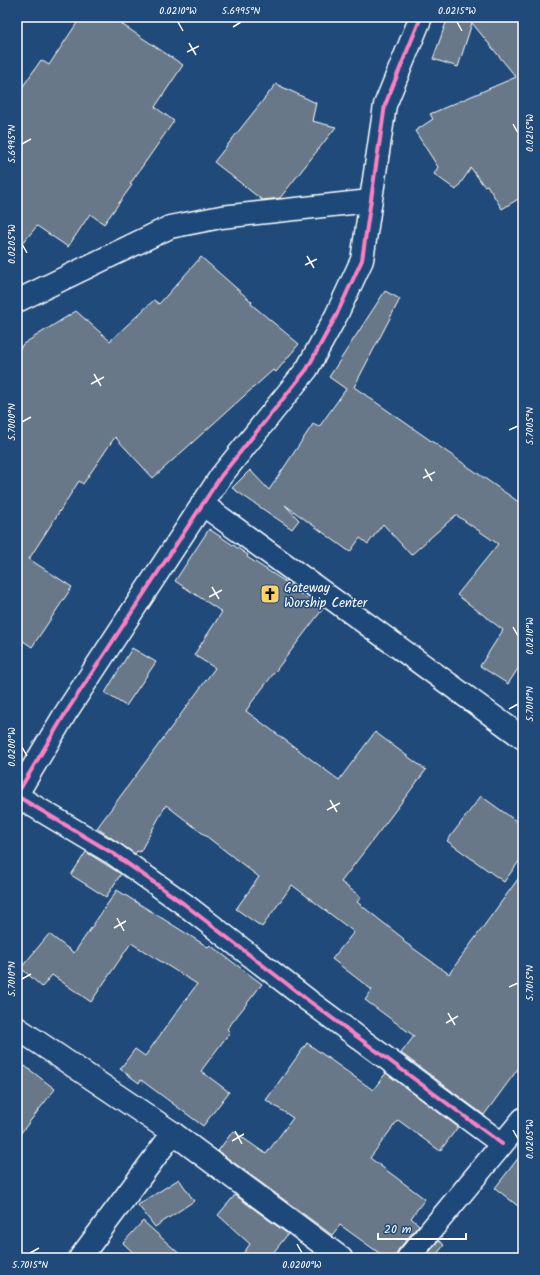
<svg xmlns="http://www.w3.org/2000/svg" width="540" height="1275" viewBox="0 0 540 1275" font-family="Kalam,sans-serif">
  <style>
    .building { fill: #697888; stroke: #fff }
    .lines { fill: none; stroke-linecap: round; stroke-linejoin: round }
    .minor-casing { stroke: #fff; stroke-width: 25 }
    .minor { stroke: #1f4a7a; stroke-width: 22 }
    .cycleway-casing { stroke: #1f4a7a; stroke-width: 6 }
    .cycleway { stroke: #ff80c0; stroke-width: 4 }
    .ticks { fill: none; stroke: #fff; stroke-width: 1.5 }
    .labels { text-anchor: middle; stroke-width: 3; stroke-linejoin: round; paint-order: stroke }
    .poi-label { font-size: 13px; fill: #fff; stroke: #1f4a7a; text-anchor: start }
    .neatline { fill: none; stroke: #fff; stroke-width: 1.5 }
    .ticks-label { font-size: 10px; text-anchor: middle; fill: #fff }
  </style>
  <rect width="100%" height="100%" fill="#1f4a7a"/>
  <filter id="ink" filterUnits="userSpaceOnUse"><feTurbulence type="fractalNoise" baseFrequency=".025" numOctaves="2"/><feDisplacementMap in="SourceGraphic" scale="8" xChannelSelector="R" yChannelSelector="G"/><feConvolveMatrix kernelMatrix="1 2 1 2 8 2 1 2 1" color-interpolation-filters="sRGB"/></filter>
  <g filter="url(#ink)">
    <g class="building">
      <polygon points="81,17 111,17 183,65 155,107 174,121 130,184 132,185 104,224 90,214 68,247 37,226 17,250 17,95 41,60 49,65"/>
      <polygon points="448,17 523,17 523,196 502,209 487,185 484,186 471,168 456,190 434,174 438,167 415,131 433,119 430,114 516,77 472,23 458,67 433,59"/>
      <polygon points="276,84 316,103 312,121 336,127 280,198 262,200 214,162"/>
      <polygon points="201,257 252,302 251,304 299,344 276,372 273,370 153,478 115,437 83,484 79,481 29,559 72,587 32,647 17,637 17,353 23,344 76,311 110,341 154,300 159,304"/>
      <polygon points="385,291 400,299 354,387 523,505 523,661 508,684 480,666 503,630 457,595 498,544 456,515 411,555 383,524 368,544 360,538 350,552 285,505 299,520 292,529 232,488 250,470 269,490 313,424 319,427 346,389 329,377"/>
      <polygon points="209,529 248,555 247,557 295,588 294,589 322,610 252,702 246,711 339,780 375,732 426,770 341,882 361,897 357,902 404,939 403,941 449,974 523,872 523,1062 484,1115 401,1053 414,1036 365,1000 372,990 332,959 354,932 292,885 262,927 236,909 259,877 166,805 140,852 137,851 135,854 97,828 215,668 194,655 222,612 175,581"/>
      <polygon points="132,648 156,662 126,706 105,693"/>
      <polygon points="481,796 523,826 523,856 504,882 447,841"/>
      <polygon points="86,852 121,874 106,897 71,875"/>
      <polygon points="117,890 208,947 210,945 262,984 227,1029 230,1032 201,1071 229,1092 203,1126 141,1080 139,1083 120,1069 135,1049 145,1056 197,984 131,943 91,1002 52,975 42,987 21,968 49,934 74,953"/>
      <polygon points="307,1043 373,1090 386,1073 458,1127 440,1151 398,1120 370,1158 425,1199 411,1218 419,1225 398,1250 396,1258 386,1258 340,1225 332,1235 218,1151 233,1131 266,1154 293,1118 266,1100"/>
      <polygon points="17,1060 55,1089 17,1138"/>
      <polygon points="523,1152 523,1210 495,1188"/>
      <polygon points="179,1179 194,1201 155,1227 138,1205"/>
      <polygon points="235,1195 288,1234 269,1258 240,1258 250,1244 218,1215"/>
      <polygon points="143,1221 184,1258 139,1258 123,1243"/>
      <polygon points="439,1241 444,1245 434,1258 424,1258"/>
    </g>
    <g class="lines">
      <g class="minor-casing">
        <g id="minor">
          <polyline points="17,301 170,227 221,217 370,201"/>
          <polyline points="202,504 523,738"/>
          <polyline points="17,794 65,714 221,476 307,369 336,316 362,260 385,105 421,17"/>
          <polyline points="17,796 114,854 184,904 309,1001 502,1144"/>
          <polyline points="17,1028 173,1133 341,1258"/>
          <polyline points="80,1258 173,1133"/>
          <polyline points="408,1258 523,1119"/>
        </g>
      </g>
      <use href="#minor" class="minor"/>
      <g class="cycleway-casing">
        <g id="cycleway">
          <polyline points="17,794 65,714 221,476 307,369 336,316 362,260 385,105 421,17"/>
          <polyline points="17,796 114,854 184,904 309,1001 502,1144"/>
        </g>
      </g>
      <use href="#cycleway" class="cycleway"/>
    </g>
  </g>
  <path class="ticks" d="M178 22 183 31M457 22 462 31M233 27 241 22M189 43 196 55M187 52 199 46M513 124 518 133M22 144 31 139M22 244 27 253M307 256 314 268M305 265 317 259M94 374 101 386M91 384 104 377M22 422 31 417M509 430 518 426M425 469 432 481M423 478 435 472M212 587 219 599M209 597 222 590M513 627 518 636M509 709 518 704M22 747 27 756M330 800 337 812M327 810 340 803M117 918 124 931M114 928 126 921M22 979 31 974M509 987 518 983M448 1013 455 1025M446 1023 458 1016M513 1130 518 1139M235 1131 242 1144M232 1141 244 1134M297 1244 302 1253M30 1253 39 1248"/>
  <defs>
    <g id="church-square" transform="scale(1)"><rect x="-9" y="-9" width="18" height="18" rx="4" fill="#ffd166" stroke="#1f4a7a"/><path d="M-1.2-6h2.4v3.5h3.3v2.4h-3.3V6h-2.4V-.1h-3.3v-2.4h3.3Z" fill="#111"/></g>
  </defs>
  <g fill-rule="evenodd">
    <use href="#church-square" x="270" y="594"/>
  </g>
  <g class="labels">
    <g class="poi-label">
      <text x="284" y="592">Gateway<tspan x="284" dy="15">Worship Center</tspan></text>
    </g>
  </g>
  <rect width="540" height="1275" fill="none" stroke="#1f4a7a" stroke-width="44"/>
  <path d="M378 1233v6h88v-6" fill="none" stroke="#ffffff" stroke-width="2"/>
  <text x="384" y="1233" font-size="12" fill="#ffffff" stroke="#1f4a7a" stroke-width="3" paint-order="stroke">20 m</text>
  <rect x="22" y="22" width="496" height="1231" class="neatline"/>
  <g class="ticks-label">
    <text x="178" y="14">0.0210°W</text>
    <text x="241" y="14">5.6995°N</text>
    <text x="457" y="14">0.0215°W</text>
    <text transform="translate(529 133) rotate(-90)" y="4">0.0215°W</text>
    <text transform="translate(11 144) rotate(-90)" y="4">5.6995°N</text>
    <text transform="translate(11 244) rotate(-90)" y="4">0.0205°W</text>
    <text transform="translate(11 422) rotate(-90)" y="4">5.7000°N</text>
    <text transform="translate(529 426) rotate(-90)" y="4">5.7005°N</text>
    <text transform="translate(529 636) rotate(-90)" y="4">0.0210°W</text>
    <text transform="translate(529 704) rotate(-90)" y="4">5.7010°N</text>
    <text transform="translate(11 747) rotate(-90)" y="4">0.0200°W</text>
    <text transform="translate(11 979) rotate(-90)" y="4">5.7010°N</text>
    <text transform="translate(529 983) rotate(-90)" y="4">5.7015°N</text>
    <text transform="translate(529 1139) rotate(-90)" y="4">0.0205°W</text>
    <text x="30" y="1268">5.7015°N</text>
    <text x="302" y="1268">0.0200°W</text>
  </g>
</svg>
